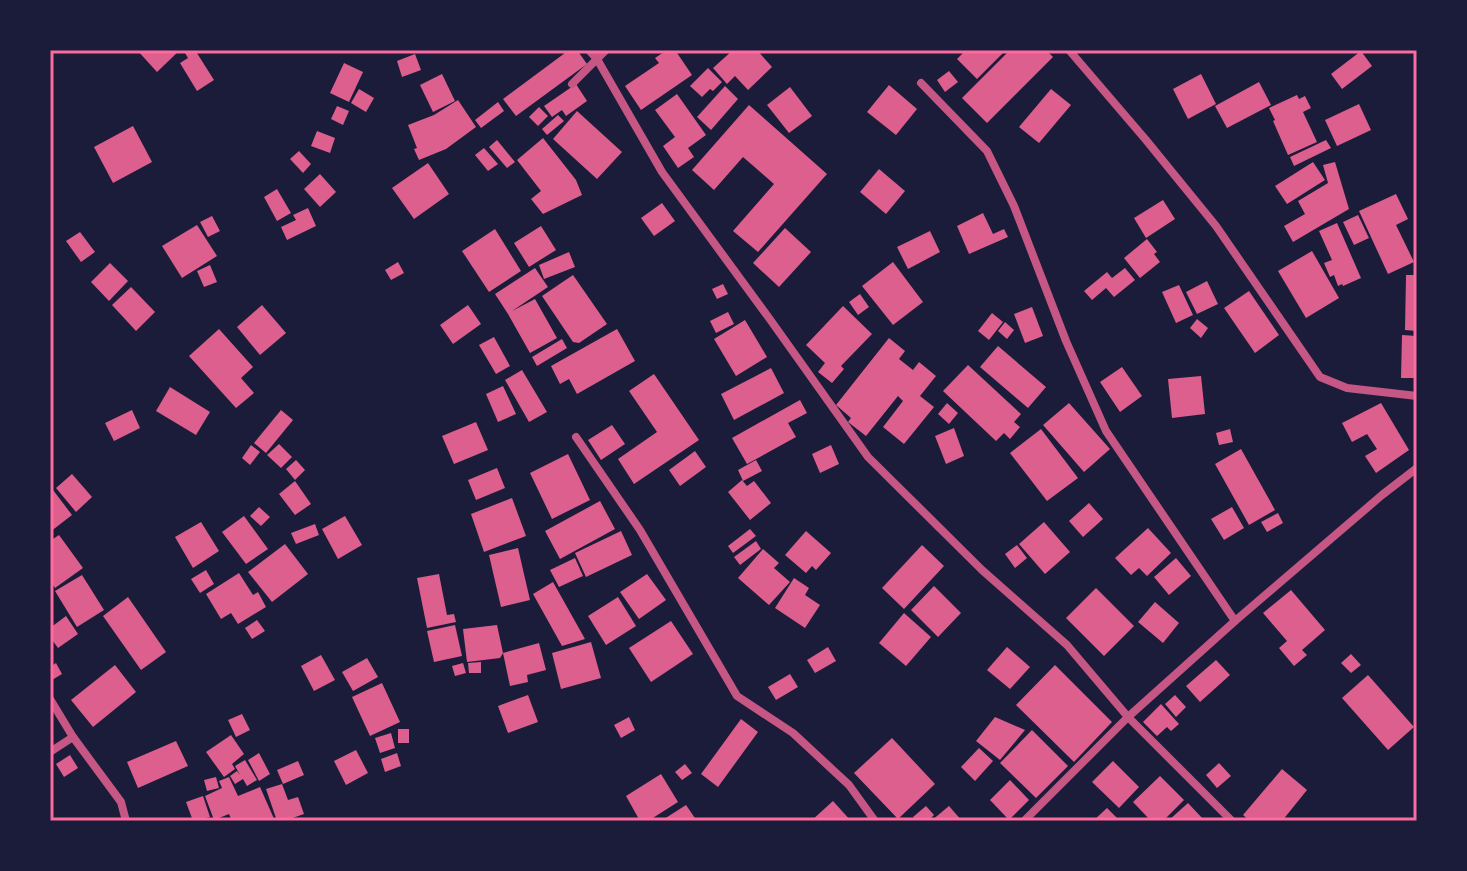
<svg xmlns="http://www.w3.org/2000/svg" width="1467" height="871" viewBox="0 0 1467 871" font-family="Roboto,sans-serif">
  <style>
    .building { fill: #dd5f8e }
    .lines { fill: none; stroke-linecap: round; stroke-linejoin: round }
    .minor { stroke: #c65784; stroke-width: 8 }
    .neatline { fill: none; stroke: #ff6b9d; stroke-width: 3 }
  </style>
  <rect width="100%" height="100%" fill="#1b1b3a"/>
  <g class="building">
    <polygon points="137,50 180,50 157,72"/>
    <polygon points="190,50 195,50 214,80 197,91 180,63 188,58 185,53"/>
    <polygon points="569,50 577,50 587,64 516,116 503,99"/>
    <polygon points="667,50 675,50 692,75 641,110 625,86 659,63 655,58"/>
    <polygon points="733,50 757,50 772,67 748,90 735,76 727,84 713,68"/>
    <polygon points="966,50 1006,50 977,79 957,59"/>
    <polygon points="1010,50 1046,50 1053,57 987,123 962,98"/>
    <polygon points="1361,51 1372,66 1342,89 1331,74"/>
    <polygon points="415,54 421,70 402,77 397,61"/>
    <polygon points="344,63 363,72 349,102 330,93"/>
    <polygon points="708,68 722,82 713,91 710,89 702,97 690,86"/>
    <polygon points="949,71 958,82 945,92 937,80"/>
    <polygon points="442,74 455,101 433,112 420,85"/>
    <polygon points="1201,74 1216,104 1188,119 1173,89"/>
    <polygon points="1259,82 1271,105 1227,128 1215,106"/>
    <polygon points="576,84 587,101 566,116 562,110 552,117 544,106"/>
    <polygon points="889,85 917,109 896,135 867,112"/>
    <polygon points="725,86 738,99 711,130 697,117"/>
    <polygon points="790,87 812,116 789,133 767,105"/>
    <polygon points="359,89 374,98 366,112 351,103"/>
    <polygon points="1051,89 1071,105 1039,143 1019,127"/>
    <polygon points="677,94 706,135 688,148 694,157 678,168 663,146 675,137 655,110"/>
    <polygon points="1297,95 1299,99 1305,96 1311,108 1303,112 1317,142 1288,155 1273,121 1275,120 1269,108"/>
    <polygon points="458,100 476,127 446,149 419,160 414,149 417,148 408,125 434,115"/>
    <polygon points="498,102 504,111 481,128 475,120"/>
    <polygon points="1359,104 1371,130 1337,146 1325,120"/>
    <polygon points="749,105 827,174 758,252 733,231 774,184 743,157 714,190 692,170"/>
    <polygon points="337,106 349,111 343,125 331,119"/>
    <polygon points="539,107 548,116 538,126 529,117"/>
    <polygon points="577,111 622,152 597,179 553,139"/>
    <polygon points="558,115 564,121 547,135 542,129"/>
    <polygon points="133,126 152,162 113,183 94,147"/>
    <polygon points="317,131 335,138 330,153 311,146"/>
    <polygon points="543,138 576,180 582,195 543,214 531,199 541,191 517,160"/>
    <polygon points="497,140 515,162 507,168 489,147"/>
    <polygon points="1326,140 1331,148 1294,166 1290,157"/>
    <polygon points="484,148 498,164 488,171 475,155"/>
    <polygon points="299,151 311,164 303,173 290,159"/>
    <polygon points="1313,162 1325,180 1287,204 1275,186"/>
    <polygon points="1335,162 1349,209 1293,242 1284,226 1305,214 1298,201 1328,183 1323,165"/>
    <polygon points="428,163 449,194 414,219 392,188"/>
    <polygon points="879,169 905,191 886,214 860,192"/>
    <polygon points="320,174 336,192 320,207 304,189"/>
    <polygon points="277,189 291,213 277,221 264,197"/>
    <polygon points="1396,194 1408,219 1396,225 1414,262 1388,274 1359,211"/>
    <polygon points="1163,200 1175,219 1146,238 1134,218"/>
    <polygon points="662,203 675,221 654,236 641,218"/>
    <polygon points="308,208 316,226 287,240 281,227 296,220 293,215"/>
    <polygon points="983,213 993,234 1004,229 1008,237 969,254 957,226"/>
    <polygon points="1358,215 1369,238 1354,245 1343,222"/>
    <polygon points="212,216 220,231 208,237 200,222"/>
    <polygon points="1337,223 1361,278 1343,286 1342,284 1338,286 1334,275 1330,277 1324,263 1332,260 1319,231"/>
    <polygon points="197,225 217,256 182,278 162,246"/>
    <polygon points="541,226 556,250 529,267 514,243"/>
    <polygon points="785,228 811,252 779,287 753,263"/>
    <polygon points="495,229 521,271 489,292 462,251"/>
    <polygon points="930,231 940,252 908,269 897,247"/>
    <polygon points="80,232 95,252 81,262 66,241"/>
    <polygon points="1147,239 1157,252 1154,254 1160,262 1140,278 1124,258"/>
    <polygon points="1312,251 1339,298 1306,318 1278,271"/>
    <polygon points="569,252 575,267 544,279 539,265"/>
    <polygon points="398,262 404,273 391,280 385,270"/>
    <polygon points="893,262 923,302 893,325 862,286"/>
    <polygon points="110,263 128,281 109,301 91,282"/>
    <polygon points="210,265 217,282 204,287 197,271"/>
    <polygon points="535,268 548,287 512,311 535,299 557,338 530,353 508,314 495,294"/>
    <polygon points="1125,268 1135,280 1114,297 1106,288 1092,300 1084,291 1107,272 1112,278"/>
    <polygon points="573,275 607,324 579,343 573,342 542,296"/>
    <polygon points="1406,275 1417,275 1417,331 1405,330"/>
    <polygon points="1207,281 1218,304 1197,314 1186,292"/>
    <polygon points="723,284 728,294 717,299 712,289"/>
    <polygon points="1179,285 1193,315 1176,323 1162,292"/>
    <polygon points="131,287 155,312 136,331 112,305"/>
    <polygon points="1249,291 1279,335 1255,353 1224,308"/>
    <polygon points="860,294 869,307 858,315 849,302"/>
    <polygon points="262,305 286,333 260,355 237,327"/>
    <polygon points="468,305 481,324 453,344 440,325"/>
    <polygon points="843,306 872,334 841,366 844,369 832,383 818,372 825,363 806,345"/>
    <polygon points="1032,307 1043,336 1025,343 1014,314"/>
    <polygon points="728,312 734,324 716,333 710,321"/>
    <polygon points="992,313 1003,322 989,340 978,331"/>
    <polygon points="1197,319 1208,328 1201,338 1190,328"/>
    <polygon points="745,320 767,357 736,376 714,339"/>
    <polygon points="1005,322 1014,330 1007,339 998,331"/>
    <polygon points="219,329 253,367 241,378 254,393 236,408 189,356"/>
    <polygon points="617,329 635,361 577,394 569,379 560,384 551,366"/>
    <polygon points="1402,335 1417,336 1417,378 1401,378"/>
    <polygon points="494,337 510,366 496,374 479,345"/>
    <polygon points="889,338 905,351 899,359 913,370 919,362 936,376 920,396 934,407 904,444 883,427 903,401 898,396 866,436 848,422 851,418 836,405"/>
    <polygon points="562,339 567,348 537,366 532,357"/>
    <polygon points="998,346 1046,387 1028,408 980,367"/>
    <polygon points="968,365 1021,414 1014,422 1020,427 1010,439 1004,433 996,441 943,391"/>
    <polygon points="1122,367 1142,396 1120,412 1100,382"/>
    <polygon points="771,368 784,393 734,420 721,394"/>
    <polygon points="522,370 547,412 529,422 505,380"/>
    <polygon points="654,374 699,440 634,484 618,459 657,432 629,391"/>
    <polygon points="1201,376 1205,414 1172,418 1168,379"/>
    <polygon points="503,386 516,414 498,422 486,394"/>
    <polygon points="170,387 210,412 196,435 156,411"/>
    <polygon points="800,400 807,413 788,423 796,437 747,464 732,438"/>
    <polygon points="947,403 958,413 949,424 938,414"/>
    <polygon points="1069,403 1110,449 1084,472 1043,425"/>
    <polygon points="1381,403 1409,450 1376,473 1365,456 1377,449 1367,434 1352,442 1342,423"/>
    <polygon points="132,410 140,428 114,441 105,423"/>
    <polygon points="281,410 293,420 266,453 254,443"/>
    <polygon points="476,422 488,450 454,464 442,436"/>
    <polygon points="612,425 625,444 601,460 588,440"/>
    <polygon points="954,428 964,456 946,464 935,436"/>
    <polygon points="1041,429 1078,478 1047,501 1010,453"/>
    <polygon points="1230,429 1233,442 1219,445 1216,433"/>
    <polygon points="279,444 292,457 281,468 267,455"/>
    <polygon points="251,445 260,452 250,465 242,458"/>
    <polygon points="831,445 839,464 820,473 812,454"/>
    <polygon points="1241,449 1275,510 1249,525 1215,464"/>
    <polygon points="695,451 706,467 680,486 669,470"/>
    <polygon points="568,454 590,500 552,519 530,473"/>
    <polygon points="296,460 305,470 295,480 286,469"/>
    <polygon points="756,460 762,471 743,481 738,470"/>
    <polygon points="497,468 505,488 476,500 468,480"/>
    <polygon points="72,474 92,497 76,512 56,488"/>
    <polygon points="742,480 747,486 754,481 771,503 750,520 728,492"/>
    <polygon points="295,481 311,504 295,515 279,494"/>
    <polygon points="50,486 72,515 50,532"/>
    <polygon points="512,498 526,536 484,552 471,514"/>
    <polygon points="600,501 615,529 560,559 545,531"/>
    <polygon points="1089,503 1103,519 1083,537 1069,521"/>
    <polygon points="259,507 270,517 261,526 250,516"/>
    <polygon points="1232,507 1244,528 1224,540 1211,519"/>
    <polygon points="1278,513 1283,523 1267,532 1261,522"/>
    <polygon points="244,516 268,549 246,564 222,532"/>
    <polygon points="345,516 362,545 338,559 322,529"/>
    <polygon points="201,522 219,551 193,568 175,537"/>
    <polygon points="1044,522 1070,552 1045,574 1019,544"/>
    <polygon points="315,524 319,535 296,544 291,533"/>
    <polygon points="1148,528 1171,553 1147,576 1139,568 1131,575 1115,558"/>
    <polygon points="750,529 756,536 733,553 728,546"/>
    <polygon points="621,531 632,555 586,577 575,553"/>
    <polygon points="806,531 831,553 816,570 812,566 806,573 785,555"/>
    <polygon points="59,535 83,568 55,588 50,580 50,541"/>
    <polygon points="756,541 761,549 740,565 734,557"/>
    <polygon points="285,544 308,574 272,602 248,572"/>
    <polygon points="922,545 944,566 904,609 882,588"/>
    <polygon points="1017,545 1027,558 1015,568 1005,554"/>
    <polygon points="518,548 530,600 501,607 489,555"/>
    <polygon points="763,549 779,563 774,568 790,582 769,605 738,578"/>
    <polygon points="575,558 583,576 559,587 550,570"/>
    <polygon points="1176,558 1191,576 1169,595 1154,577"/>
    <polygon points="206,570 214,584 200,593 191,579"/>
    <polygon points="239,573 253,595 258,592 266,607 238,624 231,613 221,619 206,594"/>
    <polygon points="439,574 447,615 454,614 456,622 427,628 417,578"/>
    <polygon points="647,574 666,600 639,619 620,592"/>
    <polygon points="82,575 104,610 77,627 55,591"/>
    <polygon points="794,578 809,588 805,595 820,605 805,628 775,608"/>
    <polygon points="553,582 585,639 562,646 533,594"/>
    <polygon points="934,586 961,613 938,637 911,610"/>
    <polygon points="1096,588 1134,626 1104,656 1066,618"/>
    <polygon points="1291,590 1325,630 1302,650 1307,655 1294,666 1279,648 1287,641 1263,613"/>
    <polygon points="128,597 166,652 141,670 103,616"/>
    <polygon points="618,597 636,626 606,645 588,616"/>
    <polygon points="1155,602 1179,623 1163,643 1138,622"/>
    <polygon points="904,613 931,637 906,666 879,643"/>
    <polygon points="66,616 78,634 58,648 50,637 50,628"/>
    <polygon points="257,620 265,631 252,639 245,628"/>
    <polygon points="671,621 693,654 651,682 629,648"/>
    <polygon points="455,625 462,656 434,662 427,631"/>
    <polygon points="497,625 503,653 539,643 546,670 527,675 528,682 510,686 503,653 500,658 467,662 463,629"/>
    <polygon points="591,642 601,678 561,689 552,653"/>
    <polygon points="828,647 836,661 815,673 807,660"/>
    <polygon points="1007,647 1030,667 1010,689 987,670"/>
    <polygon points="1351,654 1361,665 1351,673 1341,663"/>
    <polygon points="321,655 335,680 314,691 301,666"/>
    <polygon points="367,658 378,677 353,691 342,672"/>
    <polygon points="1216,660 1230,675 1200,702 1186,686"/>
    <polygon points="481,662 481,673 469,673 468,663"/>
    <polygon points="56,663 62,674 52,680 50,667"/>
    <polygon points="463,663 466,673 455,676 452,666"/>
    <polygon points="115,665 136,692 93,727 71,700"/>
    <polygon points="1055,665 1112,722 1074,762 1016,705"/>
    <polygon points="790,674 798,687 776,700 768,687"/>
    <polygon points="1368,675 1414,727 1388,750 1342,698"/>
    <polygon points="382,683 400,722 370,736 352,697"/>
    <polygon points="528,695 538,722 508,733 498,706"/>
    <polygon points="1175,695 1186,707 1176,717 1165,704"/>
    <polygon points="1161,704 1179,724 1171,731 1167,727 1157,736 1143,722"/>
    <polygon points="242,714 250,730 236,737 228,720"/>
    <polygon points="629,717 635,730 621,738 614,725"/>
    <polygon points="995,717 1025,730 1000,760 976,741"/>
    <polygon points="741,719 758,732 718,787 701,774"/>
    <rect x="398" y="729" width="11" height="14"/>
    <polygon points="1032,730 1068,766 1036,798 1000,763"/>
    <polygon points="391,733 395,748 380,753 375,738"/>
    <polygon points="231,735 244,754 232,764 235,769 224,777 206,752"/>
    <polygon points="892,738 935,784 898,819 854,773"/>
    <polygon points="176,741 188,766 138,788 127,762"/>
    <polygon points="979,748 993,761 975,781 961,767"/>
    <polygon points="356,750 368,773 346,785 334,761"/>
    <polygon points="259,753 270,774 259,781 248,760"/>
    <polygon points="397,753 401,766 385,772 381,759"/>
    <polygon points="70,755 78,768 64,777 56,764"/>
    <polygon points="245,760 257,780 247,786 243,779 235,784 230,776 237,771 240,775 235,766"/>
    <polygon points="298,761 304,775 283,784 277,770"/>
    <polygon points="1113,761 1139,787 1119,808 1092,782"/>
    <polygon points="1219,763 1231,776 1217,788 1206,775"/>
    <polygon points="685,764 692,773 682,780 675,772"/>
    <polygon points="1282,769 1307,790 1282,821 1250,821 1243,815"/>
    <polygon points="661,774 678,802 648,821 640,821 626,796"/>
    <polygon points="1160,776 1184,800 1163,821 1151,821 1133,802"/>
    <polygon points="216,777 219,788 207,791 204,780"/>
    <polygon points="229,777 238,796 260,787 275,821 232,821 229,814 214,820 205,796 222,788 219,781"/>
    <polygon points="1010,780 1029,800 1009,820 990,800"/>
    <polygon points="282,784 288,800 298,797 304,814 284,821 277,821 266,789"/>
    <polygon points="203,796 210,817 193,821 186,802"/>
    <polygon points="833,801 851,821 811,821"/>
    <polygon points="1188,803 1203,819 1201,821 1168,821"/>
    <polygon points="686,805 697,821 661,821"/>
    <polygon points="926,806 934,815 928,821 918,821 913,817"/>
    <polygon points="949,806 962,821 931,821"/>
    <polygon points="1107,808 1120,821 1093,821"/>
  </g>
  <g class="lines">
    <g class="minor">
      <polyline points="589,50 597,59 662,172 769,318 868,457 982,570 1067,645 1128,717 1232,821"/>
      <polyline points="1069,50 1146,140 1216,226 1320,377 1347,388 1417,396"/>
      <polyline points="921,83 987,151 1014,206 1066,341 1106,431 1235,621"/>
      <polyline points="572,84 606,50"/>
      <polyline points="576,437 640,530 737,696 793,733 849,785 875,821"/>
      <polyline points="50,699 73,737 121,802 126,821"/>
      <polyline points="50,752 73,737"/>
      <polyline points="1024,821 1128,717 1235,621 1382,495 1417,468"/>
    </g>
  </g>
  <rect width="1467" height="871" fill="none" stroke="#1b1b3a" stroke-width="104"/>
  <rect x="52" y="52" width="1363" height="767" class="neatline"/>
</svg>
